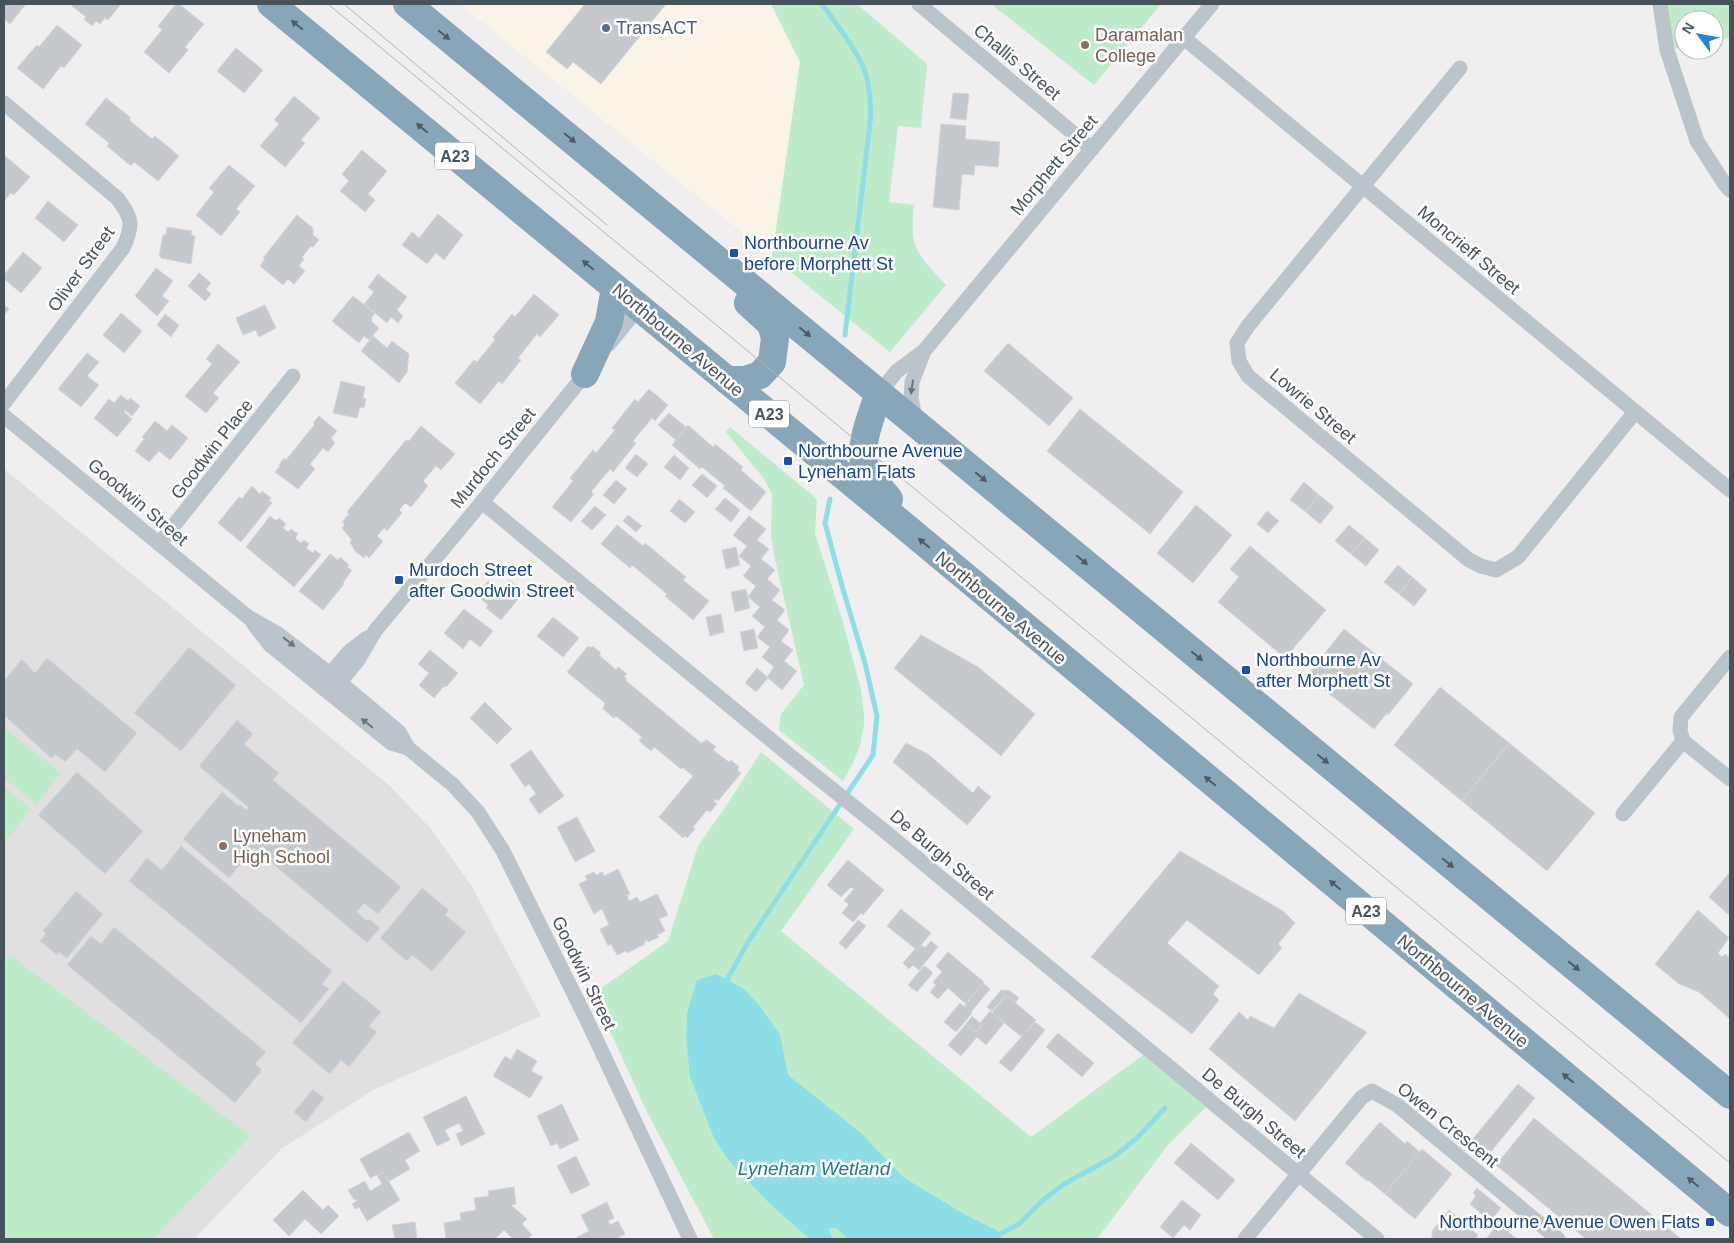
<svg xmlns="http://www.w3.org/2000/svg" width="1734" height="1243" viewBox="0 0 1734 1243" font-family="Arial,sans-serif">
  <style>
    .commercial { fill: #faf3e7 }
    .education { fill: #e1dfdf }
    .green { fill: #beecca }
    .water { fill: #8ddee6 }
    .lines { fill: none; stroke-linecap: round; stroke-linejoin: round }
    .stream { stroke: #8ddee6; stroke-width: 5 }
    .building { fill: #c5c9cd; stroke: #d2d5d9 }
    .street { stroke: #bac4ca; stroke-width: 15 }
    .highway { stroke: #88a6ba; stroke-width: 28 }
    .tram { stroke: #b0b4b8; stroke-width: 1 }
    .oneway { fill: #4e5b64 }
    .oneway2 { fill: #6a757c }
    .service-dot { fill: #5c6f8a; stroke: #fff; stroke-width: 2 }
    .education-dot { fill: #8d6e63; stroke: #fff; stroke-width: 2 }
    .transit-dot { fill: #1a4fb4; stroke: #fff; stroke-width: 2 }
    .labels { text-anchor: middle; stroke-width: 5; stroke-linejoin: round; paint-order: stroke }
    .shield { fill: #fff; stroke: #7e878c; stroke-width: 1 }
    .shield-label { font-size: 16px; font-weight: bold; fill: #47535a }
    .service-label { font-size: 18px; fill: #4e5e75; stroke: #fff; text-anchor: start }
    .education-label { font-size: 18px; fill: #785e54; stroke: #fff; text-anchor: start }
    .street-label { font-size: 18px; fill: #47535a; stroke: #fff }
    .transit-label { font-size: 18px; fill: #164399; stroke: #fff; text-anchor: start }
    .water-label { font-size: 19px; font-style: italic; fill: #147f8a; stroke: #fff }
  </style>
  <rect width="100%" height="100%" fill="#f0eeee"/>
  <polygon class="commercial" points="460,4 771,4 800,62 772,257"/>
  <polygon class="education" points="4,469 391,787 431,829 471,885 541,1016 373,1090 281,1149 194,1239 4,1239"/>
  <g class="green">
    <path d="M771 4H857L927 64 921 128 898 126 889 202 914 205C909 249 917 254 946 285L890 352 772 257 800 62Z"/>
    <polygon points="991,4 1161,4 1094,85"/>
    <polygon points="1660,4 1730,4 1730,38 1714,41 1714,20 1684,20 1684,47 1667,50"/>
    <polygon points="730,427 817,499 815,533 843,622 861,690 864,715 864,724 860,746 853,763 843,781 779,730 781,714 804,685 774,555 771,535 772,494 764,479 726,432"/>
    <polygon points="4,728 61,773 37,804 4,778"/>
    <polygon points="761,752 854,829 781,931 1031,1137 1143,1055 1206,1107 1168,1145 1097,1239 714,1239 647,1112 593,994 668,941 698,846 726,806"/>
    <polygon points="4,787 31,809 7,840 4,837"/>
    <polygon points="10,955 251,1136 153,1239 4,1239 4,964"/>
  </g>
  <polygon class="water" points="716,974 744,989 760,1006 780,1035 788,1075 861,1133 903,1177 962,1213 1002,1233 1001,1239 848,1239 836,1228 828,1229 833,1239 810,1239 771,1205 729,1161 714,1138 690,1077 686,1038 687,1013 697,980"/>
  <g class="lines">
    <g class="stream">
      <path d="M822 4C836 24 859 52 866 75 870 87 870 101 871 114L845 335"/>
      <polyline points="727,980 748,942 873,755 877,716 865,663 842,586 825,523 830,499"/>
      <polyline points="1002,1233 1019,1224 1042,1201 1064,1184 1115,1156 1138,1137 1165,1108"/>
    </g>
  </g>
  <g class="building">
    <polygon points="4,4 26,4 10,24 4,19"/>
    <polygon points="74,4 121,4 108,20 105,18 100,24 96,21 92,26 84,19 86,17 72,6"/>
    <polygon points="176,4 179,4 204,24 185,47 188,50 169,73 144,52 162,30 158,26"/>
    <polygon points="585,4 666,4 601,84 573,62 567,69 546,52"/>
    <polygon points="57,25 82,45 64,68 61,66 43,89 17,68 37,45 39,47"/>
    <polygon points="236,48 263,70 244,93 217,71"/>
    <polygon points="953,93 969,94 966,120 950,118"/>
    <polygon points="294,96 320,118 301,140 305,143 285,167 260,146 279,124 274,120"/>
    <polygon points="106,98 131,118 129,120 152,139 155,136 179,156 158,181 134,162 131,166 107,146 109,143 85,124"/>
    <polygon points="941,124 966,126 965,139 1000,142 998,167 975,165 974,175 962,174 959,210 933,207"/>
    <polygon points="362,150 387,171 368,194 375,200 365,212 340,191 349,181 342,174"/>
    <polygon points="4,155 30,177 14,195 11,193 4,201"/>
    <polygon points="229,165 255,186 236,209 240,212 221,236 196,215 214,192 209,188"/>
    <polygon points="48,201 78,225 64,242 35,218"/>
    <polygon points="438,214 463,235 444,260 436,253 427,264 402,245 412,232 419,238"/>
    <polygon points="297,215 313,228 313,235 319,240 313,247 311,246 302,257 304,259 299,266 305,271 294,284 288,279 283,285 260,266 265,259 263,258"/>
    <polygon points="167,227 192,231 191,235 195,236 191,264 161,258 161,257 159,256 163,235 166,235"/>
    <polygon points="23,252 42,268 21,293 4,279 4,275"/>
    <polygon points="156,268 173,281 162,296 169,301 157,316 135,296"/>
    <polygon points="199,273 211,283 206,289 211,294 205,301 188,286"/>
    <polygon points="378,274 407,297 397,310 403,316 398,323 391,317 387,323 364,304 374,292 368,287"/>
    <polygon points="534,294 559,315 540,337 537,334 518,358 521,360 502,384 499,381 480,404 455,383 474,360 477,362 495,340 493,337 512,314 515,317"/>
    <polygon points="353,296 375,313 372,317 372,322 379,328 369,340 364,336 359,343 332,321"/>
    <polygon points="4,305 9,309 4,315"/>
    <polygon points="265,305 276,328 259,337 256,330 243,335 236,318"/>
    <polygon points="121,313 142,331 124,353 103,335"/>
    <polygon points="165,314 179,325 171,337 157,325"/>
    <polygon points="373,336 387,348 392,341 409,354 407,372 399,383 361,351"/>
    <polygon points="1008,343 1073,398 1049,426 984,371"/>
    <polygon points="218,344 240,362 213,393 219,398 206,413 185,396 212,364 206,359"/>
    <polygon points="87,353 99,362 87,376 99,385 81,407 58,389"/>
    <polygon points="341,381 365,387 363,398 366,399 364,408 360,407 357,418 333,413"/>
    <polygon points="649,389 668,405 655,421 652,418 633,441 636,443 613,472 610,469 591,492 594,494 571,522 552,507 573,481 570,478 593,450 596,453 615,430 612,428 635,399 638,402"/>
    <polygon points="121,395 128,401 130,398 140,406 132,416 125,410 124,412 132,419 117,437 94,418 109,399 114,403"/>
    <polygon points="1080,409 1183,492 1150,534 1047,451"/>
    <polygon points="669,413 686,427 676,440 658,425"/>
    <polygon points="319,416 337,431 331,438 335,443 328,452 323,448 310,464 315,469 298,489 275,472 280,466 279,465 284,458 286,460 315,424 313,423"/>
    <polygon points="155,421 167,431 172,425 188,438 170,460 159,451 149,462 135,451 144,439 142,437"/>
    <polygon points="688,425 713,447 715,444 743,467 741,470 766,492 751,511 723,488 725,486 702,467 700,469 672,445"/>
    <polygon points="421,426 455,454 441,470 436,466 423,481 428,486 411,507 405,503 399,510 402,513 387,531 384,528 377,536 383,541 369,558 366,555 364,558 355,551 350,542 352,540 342,528 345,524 342,522 349,514 347,512 406,440 409,441"/>
    <polygon points="636,454 648,464 637,477 625,468"/>
    <polygon points="674,455 689,468 680,480 664,467"/>
    <polygon points="702,474 717,486 707,498 692,485"/>
    <polygon points="616,480 627,489 614,504 603,495"/>
    <polygon points="1304,482 1319,495 1306,512 1290,500"/>
    <polygon points="252,486 260,494 262,491 271,498 269,501 272,503 241,542 218,523 239,497 242,499"/>
    <polygon points="1319,495 1334,507 1320,524 1306,512"/>
    <polygon points="725,498 740,510 731,522 715,509"/>
    <polygon points="679,499 695,512 685,523 670,511"/>
    <polygon points="1196,505 1232,535 1193,583 1157,553"/>
    <polygon points="595,506 606,515 592,530 581,521"/>
    <polygon points="1267,511 1279,521 1268,533 1257,524"/>
    <polygon points="628,515 642,526 636,532 623,521"/>
    <polygon points="270,516 276,521 279,518 286,524 283,528 288,532 291,529 298,534 295,538 301,543 304,540 309,544 306,548 313,553 315,550 321,555 294,587 246,547"/>
    <polygon points="749,516 766,529 757,540 769,549 761,559 775,570 767,579 780,590 772,600 785,610 777,620 789,630 781,641 793,650 784,661 797,671 782,690 767,677 774,667 762,657 770,647 757,637 765,627 752,616 760,607 748,597 756,586 743,576 751,566 739,556 747,546 733,535"/>
    <polygon points="617,525 643,546 645,543 686,577 683,580 709,601 693,620 665,596 667,594 632,565 630,568 601,544"/>
    <polygon points="1349,525 1365,538 1351,554 1335,541"/>
    <polygon points="1365,538 1379,550 1366,566 1351,554"/>
    <polygon points="1250,546 1326,610 1285,658 1218,602 1239,577 1230,569"/>
    <polygon points="736,547 740,565 726,569 722,550"/>
    <polygon points="330,554 338,560 340,557 349,565 347,567 352,570 343,583 344,584 323,610 299,591"/>
    <polygon points="1398,565 1412,577 1399,594 1384,582"/>
    <polygon points="1412,577 1427,590 1414,606 1399,594"/>
    <polygon points="509,580 524,592 501,620 486,608 488,605 476,595 488,581 500,591"/>
    <polygon points="746,589 750,608 735,612 731,592"/>
    <polygon points="464,609 493,631 480,647 470,639 463,649 444,633"/>
    <polygon points="721,614 724,632 710,636 706,617"/>
    <polygon points="553,617 579,638 563,657 537,636"/>
    <polygon points="754,629 758,648 744,651 740,632"/>
    <polygon points="1344,629 1413,684 1388,715 1387,713 1374,729 1307,676"/>
    <polygon points="921,635 978,667 1035,714 1001,756 894,668"/>
    <polygon points="588,646 591,648 592,646 601,653 599,655 616,670 618,667 627,674 624,677 627,679 625,680 701,743 707,740 716,747 713,750 729,762 731,760 739,767 737,770 741,773 718,801 715,799 714,801 717,804 710,812 707,810 693,827 695,829 687,838 685,836 683,838 659,817 693,776 682,767 681,769 654,747 651,751 639,741 642,737 616,716 614,718 603,709 605,703 567,672"/>
    <polygon points="189,647 236,685 181,751 134,713"/>
    <polygon points="430,650 458,673 446,687 444,686 434,698 419,685 429,673 418,664"/>
    <polygon points="47,658 137,733 105,772 77,749 65,762 55,754 53,758 50,757 4,715 4,681 22,659 35,673"/>
    <polygon points="757,668 768,678 756,692 745,683"/>
    <polygon points="1440,687 1509,743 1462,801 1394,745"/>
    <polygon points="485,702 512,729 497,744 470,718"/>
    <polygon points="237,720 253,734 244,744 279,773 273,780 401,887 378,914 364,903 357,912 367,921 369,919 380,928 367,943 254,848 229,878 183,839 222,792 238,806 240,804 246,810 248,807 199,766"/>
    <polygon points="906,743 928,754 973,793 978,786 991,797 967,825 893,762"/>
    <polygon points="1509,743 1595,813 1547,871 1462,801"/>
    <polygon points="531,750 564,796 539,814 529,799 536,794 529,784 525,787 510,765"/>
    <polygon points="77,772 143,831 105,874 38,815"/>
    <polygon points="577,817 595,851 575,862 557,827"/>
    <polygon points="181,846 332,971 322,984 329,989 301,1023 129,881 147,858 162,870"/>
    <polygon points="1180,851 1283,911 1295,923 1278,944 1282,948 1259,975 1187,920 1167,943 1219,986 1213,994 1219,1000 1192,1034 1091,957"/>
    <polygon points="848,860 884,890 863,915 861,913 853,922 842,913 849,904 844,901 854,889 851,887 841,897 827,885"/>
    <polygon points="618,869 630,894 627,895 629,901 637,897 640,902 657,894 668,915 659,919 665,931 657,935 659,937 648,942 647,940 644,942 645,944 627,953 626,951 617,955 611,944 608,946 600,929 609,925 602,909 594,914 579,884 587,880 585,876 594,872 596,875 602,872 604,876"/>
    <polygon points="1730,872 1730,916 1709,897"/>
    <polygon points="422,888 449,910 445,915 466,932 432,971 412,955 407,961 380,938"/>
    <polygon points="76,891 103,914 67,958 59,952 57,955 40,941 46,934 43,931"/>
    <polygon points="901,909 931,933 917,950 887,926"/>
    <polygon points="1698,910 1729,938 1718,953 1722,957 1725,954 1730,958 1730,1019 1699,992 1679,984 1655,964"/>
    <polygon points="858,920 866,926 846,949 839,943"/>
    <polygon points="114,927 266,1052 255,1064 262,1070 235,1103 67,965 91,936 101,944"/>
    <polygon points="931,941 938,947 919,970 913,965 909,969 903,963 915,949 917,950 921,945 925,948"/>
    <polygon points="948,952 984,982 966,1004 948,988 938,999 930,992 936,985 933,982 942,972 936,966"/>
    <polygon points="925,966 932,972 932,974 917,992 908,985 923,967"/>
    <polygon points="343,981 381,1012 369,1026 377,1032 349,1067 341,1060 330,1074 292,1043"/>
    <polygon points="983,983 990,989 971,1012 964,1007"/>
    <polygon points="1001,990 1010,991 1019,998 1015,1003 1006,995 992,1011 987,1007"/>
    <polygon points="1299,993 1367,1032 1295,1121 1209,1049 1239,1012 1248,1020 1250,1016 1274,1028"/>
    <polygon points="1006,995 1036,1020 1022,1037 992,1013"/>
    <polygon points="960,1003 972,1013 956,1032 944,1022"/>
    <polygon points="990,1011 1004,1023 986,1045 977,1037 961,1056 948,1045 966,1024 976,1032 982,1025 980,1023"/>
    <polygon points="972,1016 982,1025 976,1032 966,1024"/>
    <polygon points="1035,1022 1045,1030 1011,1072 999,1062"/>
    <polygon points="1058,1033 1094,1063 1082,1077 1046,1047"/>
    <polygon points="517,1049 537,1061 531,1071 543,1077 530,1098 493,1076 505,1056 511,1060"/>
    <polygon points="1518,1084 1535,1098 1484,1160 1467,1146"/>
    <polygon points="313,1089 324,1098 306,1122 294,1112"/>
    <polygon points="466,1096 485,1134 461,1146 456,1134 463,1131 459,1123 445,1130 450,1140 437,1146 423,1117"/>
    <polygon points="562,1104 579,1140 560,1149 557,1143 551,1146 537,1116"/>
    <polygon points="1534,1118 1681,1239 1586,1239 1496,1165"/>
    <polygon points="1380,1122 1405,1144 1407,1141 1420,1152 1385,1194 1368,1180 1367,1181 1345,1163"/>
    <polygon points="409,1132 420,1151 405,1160 410,1169 388,1182 383,1172 370,1178 360,1159"/>
    <polygon points="1191,1143 1235,1180 1218,1200 1174,1163"/>
    <polygon points="1422,1149 1452,1174 1415,1219 1385,1194"/>
    <polygon points="576,1156 590,1185 571,1194 557,1166"/>
    <polygon points="383,1172 400,1200 367,1221 359,1207 355,1209 352,1204 357,1201 356,1199 354,1200 348,1190 365,1181 370,1191 382,1184 377,1175"/>
    <polygon points="514,1187 516,1204 511,1205 527,1219 522,1224 532,1235 527,1239 513,1239 504,1230 496,1238 497,1239 446,1239 444,1223 461,1220 460,1213 476,1210 474,1198 489,1196 488,1191"/>
    <polygon points="1477,1188 1501,1208 1490,1221 1470,1204 1476,1196 1473,1193"/>
    <polygon points="303,1190 323,1210 328,1205 339,1216 321,1234 305,1219 289,1236 273,1220"/>
    <polygon points="1182,1200 1201,1215 1190,1230 1184,1225 1173,1238 1160,1227"/>
    <polygon points="607,1202 614,1218 608,1221 610,1225 618,1221 625,1234 615,1239 578,1239 577,1237 589,1231 581,1215"/>
    <polygon points="1449,1210 1478,1235 1475,1239 1434,1239 1432,1238 1432,1231"/>
    <polygon points="415,1222 417,1239 395,1239 392,1225"/>
    <polygon points="1498,1224 1517,1239 1486,1239"/>
  </g>
  <g class="lines">
    <g class="street">
      <polyline points="919,4 1092,149"/>
      <polyline points="1660,4 1667,50 1697,141 1724,183 1730,190"/>
      <polyline points="1184,38 1730,490"/>
      <polyline points="1460,68 1248,326 1237,343 1239,361 1248,376 1469,560 1481,566 1496,570 1518,557 1635,412"/>
      <path d="M4 103 117 198C132 217 134 225 123 248L4 403"/>
      <polyline points="609,344 639,307"/>
      <polyline points="879,393 897,371 924,351 1212,4"/>
      <polyline points="4,416 248,617 278,634 330,674 399,732 408,748 453,785 478,812 503,851 585,1016 690,1239"/>
      <polyline points="916,422 911,398 912,382 924,351"/>
      <polyline points="482,502 788,754 882,829 1377,1239"/>
      <polyline points="159,544 293,376"/>
      <polyline points="253,623 270,645 391,743 408,748"/>
      <polyline points="1730,657 1681,717 1680,730 1683,741 1730,779"/>
      <polyline points="325,680 349,652 367,638"/>
      <polyline points="331,693 358,660 375,631 482,502 590,368"/>
      <polyline points="1623,814 1683,741"/>
      <polyline points="1245,1239 1362,1097 1372,1091 1397,1105 1558,1239"/>
    </g>
    <g class="highway">
      <polyline points="271,4 908,529 1730,1213"/>
      <polyline points="407,4 1730,1095"/>
      <polyline points="585,374 609,322 615,288"/>
      <polyline points="727,380 745,380 760,375 772,362 775,338 771,324 748,303"/>
      <path d="M879 393C872 414 857 448 866 469 870 479 882 490 889 499"/>
    </g>
    <g class="tram">
      <polyline points="328,4 1730,1163"/>
      <polyline points="344,4 607,225"/>
    </g>
  </g>
  <defs><path id="oneway-solid" d="M-6-.8H1V-3.2L6.5 0L1 3.2V.8H-6Z" transform="scale(1.25)"/></defs>
  <g class="oneway">
    <use href="#oneway-solid" transform="translate(297 25) rotate(-140)"/>
    <use href="#oneway-solid" transform="translate(444 35) rotate(39)"/>
    <use href="#oneway-solid" transform="translate(422 128) rotate(-140)"/>
    <use href="#oneway-solid" transform="translate(570 138) rotate(39)"/>
    <use href="#oneway-solid" transform="translate(588 265) rotate(-140)"/>
    <use href="#oneway-solid" transform="translate(805 332) rotate(40)"/>
    <use href="#oneway-solid" transform="translate(981 477) rotate(40)"/>
    <use href="#oneway-solid" transform="translate(924 543) rotate(-140)"/>
    <use href="#oneway-solid" transform="translate(1082 560) rotate(40)"/>
    <use href="#oneway-solid" transform="translate(1197 656) rotate(40)"/>
    <use href="#oneway-solid" transform="translate(1323 759) rotate(39)"/>
    <use href="#oneway-solid" transform="translate(1210 781) rotate(-140)"/>
    <use href="#oneway-solid" transform="translate(1448 863) rotate(39)"/>
    <use href="#oneway-solid" transform="translate(1335 885) rotate(-140)"/>
    <use href="#oneway-solid" transform="translate(1574 966) rotate(40)"/>
    <use href="#oneway-solid" transform="translate(1568 1078) rotate(-140)"/>
    <use href="#oneway-solid" transform="translate(1693 1182) rotate(-140)"/>
  </g>
  <g class="oneway2">
    <use href="#oneway-solid" transform="translate(912 387) rotate(99)"/>
    <use href="#oneway-solid" transform="translate(289 642) rotate(38)"/>
    <use href="#oneway-solid" transform="translate(367 723) rotate(-141)"/>
  </g>
  <circle class="service-dot" cx="606" cy="28" r="5"/>
  <g class="education-dot">
    <circle cx="1085" cy="45" r="5"/>
    <circle cx="223" cy="846" r="5"/>
  </g>
  <g class="transit-dot">
    <rect x="729" y="248" width="10" height="10" rx="2.5"/>
    <rect x="783" y="456" width="10" height="10" rx="2.5"/>
    <rect x="394" y="575" width="10" height="10" rx="2.5"/>
    <rect x="1241" y="665" width="10" height="10" rx="2.5"/>
    <rect x="1705" y="1217" width="10" height="10" rx="2.5"/>
  </g>
  <g class="labels">
    <g class="shield">
      <rect x="435" y="142.5" width="40" height="27" rx="4"/>
      <rect x="749" y="400.5" width="40" height="27" rx="4"/>
      <rect x="1346" y="897.5" width="40" height="27" rx="4"/>
    </g>
    <g class="shield-label">
      <text x="455" y="162">A23</text>
      <text x="769" y="420">A23</text>
      <text x="1366" y="917">A23</text>
    </g>
    <g class="service-label">
      <text x="616" y="34">TransACT</text>
    </g>
    <g class="education-label">
      <text x="1095" y="41">Daramalan<tspan x="1095" dy="21">College</tspan></text>
      <text x="233" y="842">Lyneham<tspan x="233" dy="21">High School</tspan></text>
    </g>
    <g class="street-label">
      <text transform="translate(1017 62) rotate(40)" y="6">Challis Street</text>
      <text transform="translate(1054 165) rotate(-50)" y="6">Morphett Street</text>
      <text transform="translate(1469 250) rotate(40)" y="6">Moncrieff Street</text>
      <text transform="translate(81 269) rotate(-54)" y="6">Oliver Street</text>
      <text transform="translate(678 340) rotate(40)" y="6">Northbourne Avenue</text>
      <text transform="translate(1313 406) rotate(40)" y="6">Lowrie Street</text>
      <text transform="translate(212 449) rotate(-52)" y="6">Goodwin Place</text>
      <text transform="translate(493 458) rotate(-51)" y="6">Murdoch Street</text>
      <text transform="translate(138 502) rotate(40)" y="6">Goodwin Street</text>
      <text transform="translate(1001 608) rotate(40)" y="6">Northbourne Avenue</text>
      <text transform="translate(942 855) rotate(40)" y="6">De Burgh Street</text>
      <text transform="translate(584 973) rotate(64)" y="6">Goodwin Street</text>
      <text transform="translate(1463 991) rotate(40)" y="6">Northbourne Avenue</text>
      <text transform="translate(1254 1113) rotate(40)" y="6">De Burgh Street</text>
      <text transform="translate(1448 1125) rotate(39)" y="6">Owen Crescent</text>
    </g>
    <g class="transit-label">
      <text x="744" y="249">Northbourne Av<tspan x="744" dy="21">before Morphett St</tspan></text>
      <text x="798" y="457">Northbourne Avenue<tspan x="798" dy="21">Lyneham Flats</tspan></text>
      <text x="409" y="576">Murdoch Street<tspan x="409" dy="21">after Goodwin Street</tspan></text>
      <text x="1256" y="666">Northbourne Av<tspan x="1256" dy="21">after Morphett St</tspan></text>
      <text x="1700" y="1228" text-anchor="end">Northbourne Avenue Owen Flats</text>
    </g>
    <g class="water-label">
      <text x="814" y="1175">Lyneham Wetland</text>
    </g>
  </g>
  <rect width="1734" height="1243" fill="none" stroke="#47535a" stroke-width="10"/>
  <g transform="translate(1699 35) rotate(302)"><circle r="24" fill="#ffffff" stroke="#b5babd"/>
  <path d="M0-4L9 19L0 12L-9 19Z" fill="#2385d5"/>
  <text y="-8" font-size="14" font-weight="bold" text-anchor="middle" fill="#47535a">N</text>
  </g>
</svg>
